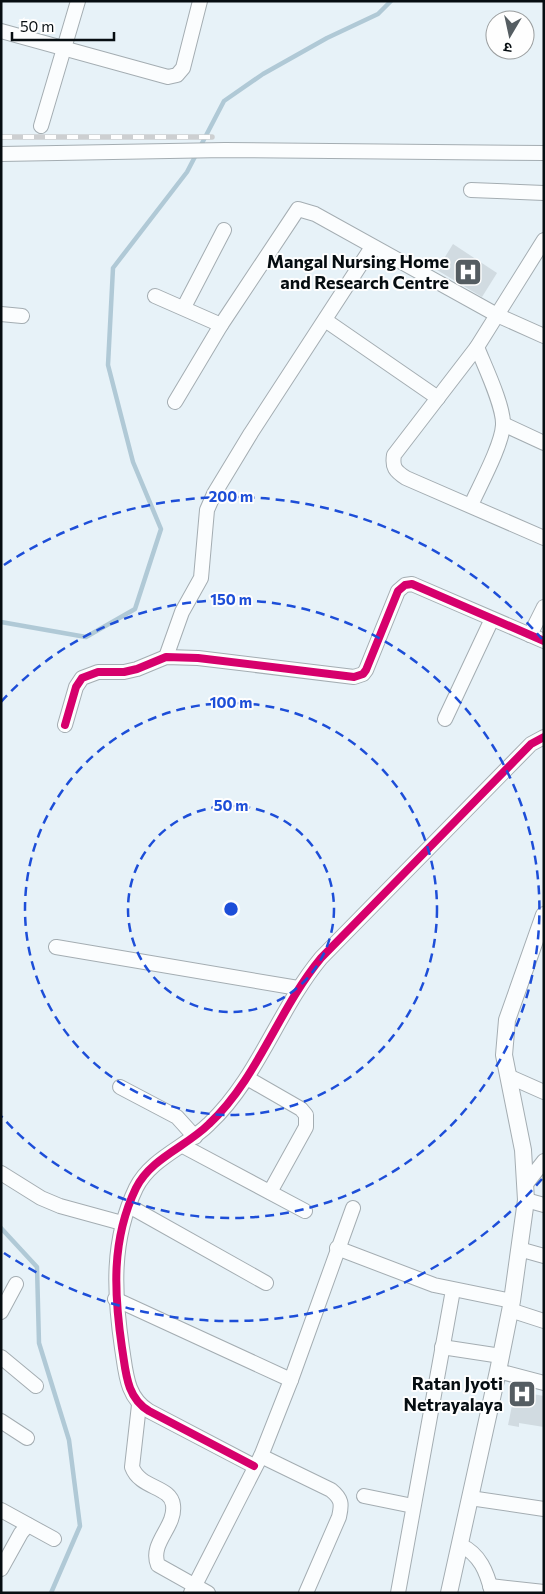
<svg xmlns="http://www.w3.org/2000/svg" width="545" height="1594" viewBox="0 0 545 1594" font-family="Commissioner,'Noto Sans Devanagari',sans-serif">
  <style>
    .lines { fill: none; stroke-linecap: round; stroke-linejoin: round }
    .stream { stroke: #b0c9d6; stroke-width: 4.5 }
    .building { fill: #d1dbe1 }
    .minor-casing { stroke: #a4adb2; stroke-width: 16 }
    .major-casing { stroke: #a4adb2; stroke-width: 18 }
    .minor { stroke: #fbfdfe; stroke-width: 14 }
    .major { stroke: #fbfdfe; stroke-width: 16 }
    .rail-casing { stroke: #cdcfd1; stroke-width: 5.5 }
    .rail { stroke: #fefefe; stroke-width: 4; stroke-dasharray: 11; stroke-linecap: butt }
    .cycleway-casing { stroke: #fefefe; stroke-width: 11 }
    .cycleway { stroke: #d6006c; stroke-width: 8 }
    .ring { fill: none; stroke: #1d4ed8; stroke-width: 2.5; stroke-dasharray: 9 6 }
    .labels { text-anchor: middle; stroke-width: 4; stroke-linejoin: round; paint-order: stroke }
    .poi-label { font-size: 18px; font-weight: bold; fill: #060d11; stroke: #fefefe; text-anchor: end }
    .centre { fill: #1d4ed8; stroke: #fefefe; stroke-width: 2.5 }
    .ring-label { font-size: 15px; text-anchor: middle; font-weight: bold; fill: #1d4ed8; stroke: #fefefe; stroke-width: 4; stroke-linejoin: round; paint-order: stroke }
  </style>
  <rect width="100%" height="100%" fill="#e7f2f8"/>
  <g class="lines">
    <g class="stream">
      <polyline points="1,622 86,637 135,609 161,529 133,462 108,365 113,268 187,172 224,101 263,74 327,38 378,14 391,1"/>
      <polyline points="1,1228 37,1267 39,1343 69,1440 80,1526 51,1593"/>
    </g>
  </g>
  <g class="building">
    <polygon points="453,244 497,273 482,297 437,270"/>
    <polygon points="515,1391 544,1396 544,1427 519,1423 519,1427 508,1425"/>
  </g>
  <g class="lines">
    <g class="minor-casing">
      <g id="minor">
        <polyline points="1,31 168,77 177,75 183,68 200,1"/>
        <polyline points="41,126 78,1"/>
        <polyline points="1,154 225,150 544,153"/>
        <polyline points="471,190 544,193"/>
        <path d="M544 240 477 347 394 455C392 467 395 471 406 478L544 538"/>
        <polyline points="155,296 221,325"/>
        <polyline points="184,307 224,230"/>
        <polyline points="1,314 22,316"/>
        <polyline points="325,320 438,398"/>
        <polyline points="175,402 221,325 298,209 315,214 497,315 544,336"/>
        <polyline points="503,424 544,443"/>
        <path d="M471 505C480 485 502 445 503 425 504 406 484 365 477 347"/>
        <polyline points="530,635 544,607"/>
        <polyline points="166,657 182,612 201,578 207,510 214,494 251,433 372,247"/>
        <polyline points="445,719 492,619"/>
        <polyline points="65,725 76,687 82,678 98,672 124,672 137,669 166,657 198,658 354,677 363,674 366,670 398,591 405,585 412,584 544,641"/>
        <polyline points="56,947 298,988"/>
        <polyline points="510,1077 544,1092"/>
        <polyline points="247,1078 301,1109 306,1115 306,1127 270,1192"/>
        <polyline points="120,1087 177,1117 195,1137"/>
        <polyline points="183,1146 305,1211"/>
        <polyline points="1,1173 41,1198 60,1206 122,1223"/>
        <polyline points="526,1184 544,1161"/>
        <polyline points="526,1200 544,1205"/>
        <polyline points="129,1206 266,1283"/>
        <polyline points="337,1248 434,1285 512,1301"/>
        <polyline points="519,1249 544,1256"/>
        <polyline points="115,1299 291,1380"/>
        <polyline points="510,1310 544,1321"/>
        <polyline points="1,1312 16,1284"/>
        <polyline points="442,1347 501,1356"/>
        <polyline points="1,1357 36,1386"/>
        <polyline points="498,1371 544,1383"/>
        <path d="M139 1405 132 1467C140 1489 171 1486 173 1505 176 1527 149 1543 158 1565L208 1593"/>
        <polyline points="1,1421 27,1438"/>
        <path d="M261 1456 331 1490C342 1499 342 1504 339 1517L306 1593"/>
        <path d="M254 1466 149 1411C126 1397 126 1372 122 1348 114 1293 111 1240 136 1188 151 1158 186 1147 209 1124 258 1078 278 1010 321 958L531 744 544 737"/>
        <polyline points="364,1496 413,1506"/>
        <polyline points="470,1498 544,1509"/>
        <polyline points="1,1510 54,1539"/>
        <path d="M460 1545C480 1554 487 1572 492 1593"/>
        <polyline points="1,1569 21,1533 28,1525"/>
        <polyline points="490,1586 544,1592"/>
        <polyline points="191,1593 261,1456 291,1380 353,1208"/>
        <polyline points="398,1593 453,1290"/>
      </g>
    </g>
    <g class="major-casing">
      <polyline id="major" points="449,1593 498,1371 512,1301 526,1200 523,1150 504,1055 507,1020 544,915"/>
    </g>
    <use href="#minor" class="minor"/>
    <use href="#major" class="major"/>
    <g class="rail-casing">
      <polyline id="rail" points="1,137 212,137"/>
    </g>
    <use href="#rail" class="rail"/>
    <g class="cycleway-casing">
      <g id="cycleway">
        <polyline points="65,725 76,687 82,678 98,672 124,672 137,669 166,657 198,658 354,677 363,674 366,670 398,591 405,585 412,584 544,641"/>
        <path d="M254 1466 149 1411C126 1397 126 1372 122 1348 114 1293 111 1240 136 1188 151 1158 186 1147 209 1124 258 1078 278 1010 321 958L531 744 544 737"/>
      </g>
    </g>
    <use href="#cycleway" class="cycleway"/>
  </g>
  <g class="ring">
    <circle cx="231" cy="909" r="103"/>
    <circle cx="231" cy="909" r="206"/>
    <path d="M1 702A309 309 0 1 1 1 1116"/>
    <path d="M542 1179A412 412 0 0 1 4 1253M4 565A412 412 0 0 1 542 639"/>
  </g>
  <defs>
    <g id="hospital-square" transform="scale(1.4375)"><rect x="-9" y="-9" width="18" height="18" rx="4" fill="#555d62" stroke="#fefefe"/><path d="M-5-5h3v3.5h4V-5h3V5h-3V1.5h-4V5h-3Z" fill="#fff"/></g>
  </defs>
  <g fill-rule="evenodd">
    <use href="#hospital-square" x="468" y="272"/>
    <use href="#hospital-square" x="522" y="1394"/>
  </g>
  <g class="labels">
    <g class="poi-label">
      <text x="449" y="268">Mangal Nursing Home<tspan x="449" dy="21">and Research Centre</tspan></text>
      <text x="503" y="1390">Ratan Jyoti<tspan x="503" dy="21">Netrayalaya</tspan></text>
    </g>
  </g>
  <circle cx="231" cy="909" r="8" class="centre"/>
  <g class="ring-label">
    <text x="231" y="502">200 m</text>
    <text x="231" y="605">150 m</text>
    <text x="231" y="708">100 m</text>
    <text x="231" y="811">50 m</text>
  </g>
  <rect width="545" height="1594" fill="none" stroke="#060d11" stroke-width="5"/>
  <g transform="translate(510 35) rotate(189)"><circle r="24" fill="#fefefe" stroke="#9b9e9f"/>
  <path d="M0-4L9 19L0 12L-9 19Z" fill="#555d62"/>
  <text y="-8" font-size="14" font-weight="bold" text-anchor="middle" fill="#060d11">उ</text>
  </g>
  <path d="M12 32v8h102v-8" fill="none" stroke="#060d11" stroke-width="2.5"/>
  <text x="20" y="32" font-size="15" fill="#060d11" stroke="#fefefe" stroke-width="4" paint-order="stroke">50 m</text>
</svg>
